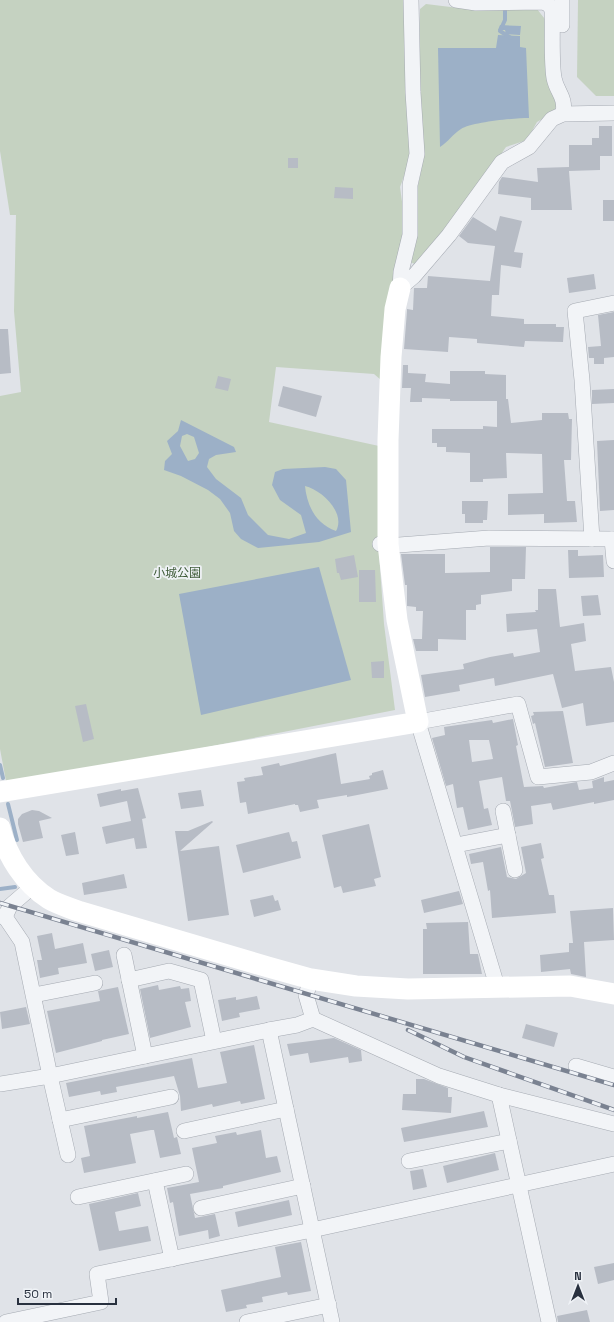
<svg xmlns="http://www.w3.org/2000/svg" width="614" height="1322" viewBox="0 0 614 1322" font-family="'Space Grotesk','Noto Sans JP',sans-serif">
  <style>
    .green { fill: #c5d2c1 }
    .water { fill: #9cb0c7; fill-rule: evenodd }
    .lines { fill: none; stroke-linecap: round; stroke-linejoin: round }
    .stream { stroke: #9cb0c7; stroke-width: 4 }
    .building { fill: #b7bcc5; fill-rule: evenodd }
    .street-casing { stroke: #a5aab2; stroke-width: 16 }
    .street { stroke: #f2f4f7; stroke-width: 15 }
    .secondary { stroke: #fff; stroke-width: 21 }
    .rail-casing { stroke: #7a8291; stroke-width: 4.5 }
    .rail { stroke: #eff2f6; stroke-width: 3; stroke-dasharray: 9; stroke-linecap: butt }
    .labels { text-anchor: middle; stroke-width: 3.5; stroke-linejoin: round; paint-order: stroke }
    .park-label { font-size: 12px; fill: #3d5a37; stroke: #eff2f6 }
  </style>
  <rect width="100%" height="100%" fill="#e0e3e8"/>
  <g class="green">
    <polygon points="0,0 405,0 410,160 400,187 406,231 381,380 374,374 276,367 269,422 379,446 378,539 384,624 395,710 131,762 6,781 0,749 0,396 21,392 14,311 16,215 10,215 0,151"/>
    <polygon points="578,0 614,0 614,96 596,96 577,77"/>
    <polygon points="426,4 475,10 537,9 548,23 558,101 554,112 537,122 527,140 506,147 448,231 418,266 409,261 417,191 423,160 419,78 420,9"/>
  </g>
  <g class="water">
    <polygon points="500,25 521,26 520,35 506,34 505,30 498,30"/>
    <path d="M498 35 520 36V47L526 48 529 118C514 118 472 122 461 129 453 134 448 142 440 147L438 48H496Z"/>
    <path d="M181 420 234 447 236 452 216 455 209 459 207 467 216 479 241 498 248 515 268 535 289 539 306 533 301 515 280 500 272 485 275 472 283 469 325 467 336 469 346 480 351 532 319 542 258 548 241 539 234 531 230 513 220 499 208 490 181 476 164 470 165 461 172 454 167 441 178 431ZM187 434 194 437 199 453 195 459 188 461 180 446 182 436ZM305 486C322 490 346 513 336 531 316 524 307 506 305 486Z"/>
    <polygon points="319,567 351,680 201,715 179,594"/>
  </g>
  <g class="lines">
    <g class="stream">
      <polyline points="505,6 505,20 500,31 511,38"/>
      <polyline points="0,765 3,778"/>
      <polyline points="8,804 17,840"/>
      <polyline points="0,889 15,887"/>
    </g>
  </g>
  <g class="building">
    <polygon points="599,126 612,126 612,156 600,156 600,170 569,171 572,210 531,210 531,198 498,194 499,182 502,177 538,182 537,168 569,167 569,145 592,145 592,138 599,138"/>
    <rect x="288" y="158" width="10" height="10"/>
    <polygon points="335,187 353,188 353,199 334,198"/>
    <rect x="603" y="200" width="11" height="21"/>
    <polygon points="500,216 522,221 514,252 523,253 521,268 501,265 499,295 492,295 491,316 524,319 524,324 556,324 556,327 564,327 563,342 525,341 524,347 477,343 477,339 449,337 448,352 404,349 407,311 407,309 413,310 414,288 427,288 428,276 490,281 495,246 468,243 459,236 473,217 496,231"/>
    <polygon points="594,274 596,289 569,293 567,278"/>
    <polygon points="614,312 614,357 604,358 604,364 594,364 594,358 589,358 588,347 601,346 598,315"/>
    <polygon points="0,329 8,329 11,373 0,374"/>
    <polygon points="403,365 408,365 408,373 426,374 425,382 450,384 450,371 485,371 485,374 506,375 506,399 508,399 511,423 542,420 542,413 568,413 569,419 572,419 571,460 564,460 567,501 575,501 577,522 544,523 544,514 508,515 508,494 543,493 542,454 506,453 507,478 483,479 483,482 470,482 470,453 446,452 446,447 437,447 437,443 432,443 432,429 483,429 483,426 497,427 497,401 450,401 450,399 422,398 422,402 410,402 411,388 402,388"/>
    <polygon points="218,376 231,379 228,391 215,388"/>
    <polygon points="283,386 322,396 316,417 278,406"/>
    <polygon points="614,389 614,403 592,404 592,390"/>
    <polygon points="614,440 614,510 600,511 597,441"/>
    <polygon points="462,501 488,501 487,520 483,520 483,523 465,523 465,514 462,514"/>
    <polygon points="490,547 526,547 525,579 512,579 512,591 481,595 481,604 476,605 476,610 466,610 466,640 438,639 438,651 416,651 413,639 422,639 423,611 416,611 416,607 407,606 407,585 405,585 401,554 445,554 445,573 490,572"/>
    <polygon points="568,550 578,550 578,556 603,555 604,577 569,578"/>
    <polygon points="354,555 358,577 341,580 339,573 337,573 335,559"/>
    <polygon points="359,570 375,570 376,602 359,602"/>
    <polygon points="538,589 556,589 560,627 584,623 586,641 571,644 575,671 611,667 614,682 614,722 586,726 583,703 562,708 553,674 495,686 494,678 459,685 460,691 425,697 421,675 464,669 463,664 490,657 513,653 514,657 540,652 537,629 507,632 506,614 536,612 535,610 538,610"/>
    <polygon points="598,595 601,615 583,616 581,596"/>
    <polygon points="384,661 384,678 372,678 371,662"/>
    <polygon points="86,704 94,739 83,742 75,706"/>
    <polygon points="563,711 573,763 545,767 535,723 533,724 531,716 534,715 533,712"/>
    <path d="M513 719 518 745 516 746 524 787 543 786 544 788 577 782 579 790 593 788 592 781 604 777V782L614 780V800L594 804V802L553 810 551 803 531 806 533 824 515 827 510 801H506L502 777 479 781 484 809 488 808 492 825 468 830 463 807 457 808 453 784 446 786 432 738 445 735 444 727 492 720 493 723ZM469 740H489L493 759 472 762Z"/>
    <polygon points="336,753 341,784 370,779 369,776 372,775 372,773 383,770 388,789 347,797 347,795 317,800 319,808 300,812 298,805 295,805 295,804 248,814 246,802 240,803 237,782 245,781 244,778 263,775 261,767 279,763 280,766"/>
    <polygon points="138,788 146,818 142,819 147,848 136,849 134,838 106,844 102,827 131,821 127,801 100,807 97,794 121,789 121,791"/>
    <polygon points="201,790 204,806 181,809 178,793"/>
    <polygon points="32,810 39,811 52,818 39,821 43,838 23,842 18,824 18,819 22,814"/>
    <polygon points="212,821 213,822 180,851 219,846 229,915 188,921 175,831 188,831"/>
    <polygon points="369,824 381,877 374,879 376,886 343,893 341,886 334,888 322,835"/>
    <polygon points="75,832 79,854 66,856 61,835"/>
    <polygon points="289,832 292,842 297,841 301,858 243,873 236,845"/>
    <polygon points="541,843 544,858 541,859 549,895 554,895 556,913 492,918 490,890 488,891 483,862 471,864 469,854 501,847 507,877 516,879 526,873 521,847"/>
    <polygon points="124,874 127,888 84,895 82,883"/>
    <polygon points="459,891 463,904 424,913 421,900"/>
    <polygon points="273,895 275,901 278,900 281,910 254,917 250,900"/>
    <polygon points="613,908 614,940 584,942 586,977 571,974 570,969 541,972 540,955 569,952 569,943 573,943 570,911"/>
    <polygon points="468,922 470,954 478,954 482,974 423,974 423,929 427,929 426,923"/>
    <polygon points="52,933 55,949 83,943 87,963 58,968 59,974 40,978 37,960 42,960 37,936"/>
    <polygon points="109,950 113,967 95,971 91,954"/>
    <polygon points="158,985 159,990 180,986 181,989 189,988 191,1001 185,1002 191,1027 150,1038 140,989"/>
    <polygon points="118,987 129,1034 102,1040 102,1041 56,1053 47,1011 100,1001 98,991"/>
    <polygon points="257,996 260,1009 239,1013 240,1017 222,1021 218,1000 236,997 236,1000"/>
    <polygon points="26,1007 30,1024 2,1029 0,1012"/>
    <polygon points="526,1024 558,1033 554,1047 522,1038"/>
    <polygon points="334,1038 361,1050 362,1061 349,1063 348,1057 310,1063 308,1053 290,1056 287,1044"/>
    <polygon points="254,1045 265,1099 241,1104 240,1101 213,1107 212,1104 181,1111 180,1096 174,1076 116,1087 117,1092 101,1095 100,1091 69,1097 66,1083 192,1058 198,1088 227,1083 220,1052"/>
    <polygon points="416,1079 424,1079 448,1088 448,1097 452,1097 451,1113 402,1110 403,1094 416,1094"/>
    <polygon points="484,1111 488,1127 404,1142 401,1128"/>
    <polygon points="168,1112 174,1138 177,1137 181,1154 160,1158 154,1130 151,1130 130,1134 136,1163 84,1173 81,1158 90,1156 84,1126 137,1116 137,1118"/>
    <polygon points="261,1130 266,1158 277,1156 281,1172 223,1186 223,1188 190,1194 195,1218 215,1214 220,1236 209,1239 208,1230 179,1236 173,1202 170,1203 167,1188 199,1182 192,1148 217,1143 215,1136 236,1132 237,1135"/>
    <polygon points="495,1153 499,1170 447,1183 443,1166"/>
    <polygon points="423,1169 427,1187 413,1190 410,1171"/>
    <polygon points="138,1193 141,1206 115,1212 119,1231 148,1226 151,1241 99,1251 89,1204"/>
    <polygon points="289,1200 292,1215 238,1227 235,1212"/>
    <polygon points="301,1242 311,1291 288,1295 287,1292 262,1297 263,1302 246,1305 247,1308 226,1312 221,1290 281,1277 275,1247"/>
    <polygon points="614,1263 614,1280 598,1284 594,1267"/>
    <polygon points="587,1310 590,1322 558,1322 557,1316"/>
  </g>
  <g class="lines">
    <g class="street-casing">
      <g id="street">
        <path d="M456 0 476 3 542 2 548 4 552 9C553 29 551 60 554 78 557 93 566 96 563 114"/>
        <polyline points="562,0 562,25"/>
        <polyline points="400,288 414,276 449,235 502,162 529,147 552,119 563,114 614,113"/>
        <polyline points="400,288 401,272 410,235 410,185 417,154 413,92 411,0"/>
        <polyline points="592,539 582,380 575,311 614,303"/>
        <polyline points="612,539 614,561"/>
        <polyline points="380,544 399,545 489,538 614,539"/>
        <polyline points="503,811 515,870"/>
        <polyline points="456,845 508,835"/>
        <polyline points="0,916 5,917 10,906 32,887"/>
        <polyline points="5,917 22,942 50,1076 269,1030"/>
        <polyline points="124,955 145,1056"/>
        <polyline points="311,979 306,995 313,1019"/>
        <polyline points="129,980 169,971 201,980 214,1041"/>
        <polyline points="497,986 418,722 518,704 538,777 591,772 614,763"/>
        <polyline points="34,995 95,983"/>
        <polyline points="576,1066 614,1077"/>
        <polyline points="0,1084 50,1076 68,1155"/>
        <polyline points="499,1095 549,1322"/>
        <polyline points="60,1120 171,1097"/>
        <polyline points="184,1131 286,1109"/>
        <polyline points="409,1161 509,1141"/>
        <polyline points="155,1181 172,1259"/>
        <polyline points="78,1197 186,1174"/>
        <polyline points="201,1208 303,1186"/>
        <polyline points="6,1322 101,1302 97,1274 312,1230 614,1164"/>
        <polyline points="247,1322 329,1305"/>
        <polyline points="332,1322 269,1030 297,1025 313,1019 439,1076 499,1095 614,1124"/>
      </g>
    </g>
    <use href="#street" class="street"/>
    <g class="secondary">
      <polyline points="0,792 418,722 397,620 388,544 388,440 391,357 395,309 400,288"/>
      <path d="M0 828C7 856 24 883 49 899 57 904 68 907 78 911L268 967 311 979 356 986 408 989 570 986 614 994"/>
    </g>
    <g class="rail-casing">
      <g id="rail">
        <polyline points="0,903 614,1085"/>
        <polyline points="408,1030 464,1057 614,1110"/>
      </g>
    </g>
    <use href="#rail" class="rail"/>
  </g>
  <g class="labels">
    <g class="park-label">
      <text x="177" y="577">小城公園</text>
    </g>
  </g>
  <g transform="translate(578 1286)" stroke="#eff2f6" stroke-width="3" paint-order="stroke">
  <path d="M0-3L7 15L0 10L-7 15Z" fill="#29313f"/>
  <text y="-6" font-size="11" font-weight="bold" text-anchor="middle" fill="#29313f">N</text>
  </g>
  <path d="M18 1298v6h98v-6" fill="none" stroke="#29313f" stroke-width="2"/>
  <text x="24" y="1298" font-size="12" fill="#29313f" stroke="#eff2f6" stroke-width="3" paint-order="stroke">50 m</text>
</svg>
